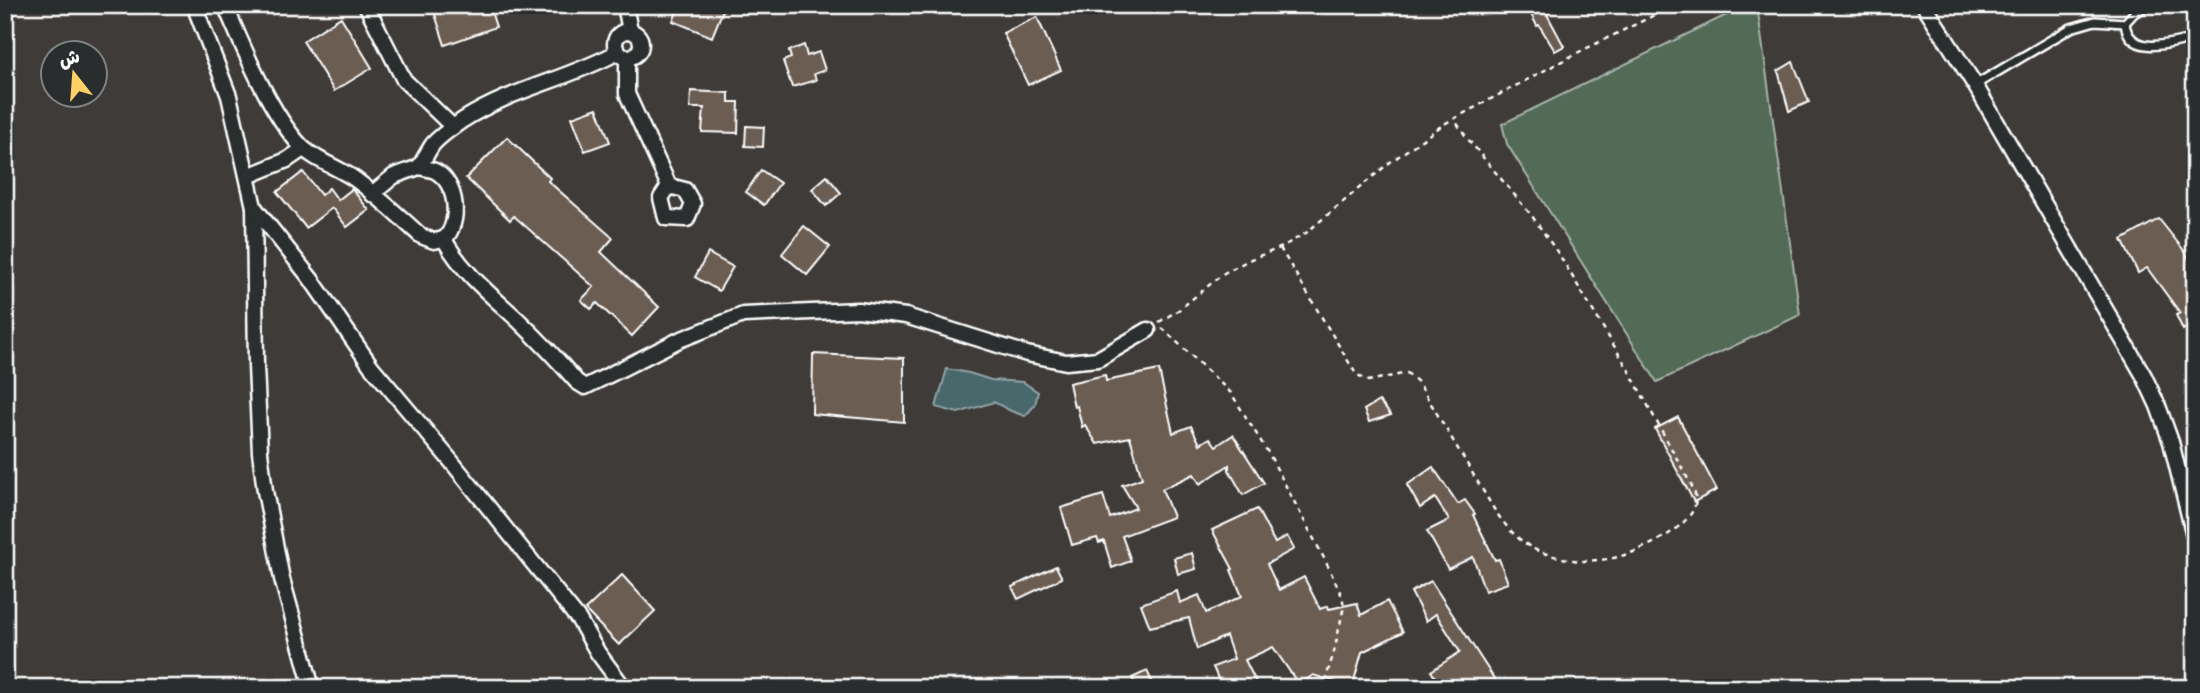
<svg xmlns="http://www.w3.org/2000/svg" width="2200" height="693" viewBox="0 0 2200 693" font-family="Pangolin,'Playpen Sans Arabic',sans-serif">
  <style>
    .green { fill: #526a56; stroke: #a8b4aa; stroke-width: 2 }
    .water { fill: #49676c; stroke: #92a4a7; stroke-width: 2 }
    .building { fill: #6c5d53; stroke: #fff; stroke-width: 2 }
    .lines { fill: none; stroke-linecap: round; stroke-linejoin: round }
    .lane-casing { stroke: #fff; stroke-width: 12 }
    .street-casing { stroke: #fff; stroke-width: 19 }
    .path { stroke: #fff; stroke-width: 2.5; stroke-dasharray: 5 5; stroke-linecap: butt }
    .lane { stroke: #2a2d2e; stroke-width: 7 }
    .street { stroke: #2a2d2e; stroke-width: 14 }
  </style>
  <rect width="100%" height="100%" fill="#3e3b39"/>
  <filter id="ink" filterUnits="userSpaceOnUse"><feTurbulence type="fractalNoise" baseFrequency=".0143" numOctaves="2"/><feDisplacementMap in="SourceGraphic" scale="14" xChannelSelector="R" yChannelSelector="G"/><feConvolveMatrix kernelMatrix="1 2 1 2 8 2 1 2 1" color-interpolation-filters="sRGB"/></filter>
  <g filter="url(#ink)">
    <polygon class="green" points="1747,5 1757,5 1800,315 1657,382 1507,144 1502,124"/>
    <polygon class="water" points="947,369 969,373 991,380 1023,382 1038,392 1035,405 1025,416 1011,411 994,402 958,413 936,407"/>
    <g class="building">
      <polygon points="432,5 489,5 496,27 445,45"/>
      <polygon points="680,5 725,5 712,37 673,21"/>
      <polygon points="1537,5 1542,5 1564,46 1555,51 1539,25 1537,26 1529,10"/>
      <polygon points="341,17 372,68 334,91 303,41"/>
      <polygon points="1037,17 1061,70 1028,85 1003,33"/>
      <polygon points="804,45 807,56 819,52 825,70 814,74 816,80 792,87 783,61 791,58 789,51"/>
      <polygon points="1793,62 1809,102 1789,111 1778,71"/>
      <polygon points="691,91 729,93 729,102 739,102 738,133 702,132 704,108 690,108"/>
      <polygon points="597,108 610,142 585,151 572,117"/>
      <polygon points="746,126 764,127 763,147 745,146"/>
      <polygon points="507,137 550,178 548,181 613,238 601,252 659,307 632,336 597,303 591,309 581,300 594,287 514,216 510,220 466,178"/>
      <polygon points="761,170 780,183 764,205 746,192"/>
      <polygon points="303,172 321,195 329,188 338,200 352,189 369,210 347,227 332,208 306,228 277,192"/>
      <polygon points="827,176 841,193 826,206 812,189"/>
      <polygon points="2159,219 2186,253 2195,272 2195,293 2190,296 2195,305 2195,342 2186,328 2183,330 2176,315 2180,313 2147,268 2138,273 2122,240"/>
      <polygon points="804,226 830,247 807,275 782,254"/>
      <polygon points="708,253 733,267 719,291 695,277"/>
      <polygon points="813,354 904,358 904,422 812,414"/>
      <polygon points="1159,370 1173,433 1191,426 1200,444 1210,438 1216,446 1233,435 1264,483 1243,495 1229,470 1229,465 1200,484 1194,474 1162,489 1173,517 1122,536 1131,561 1112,568 1104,541 1099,543 1097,538 1072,545 1061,508 1103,495 1110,518 1136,508 1122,485 1142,478 1130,437 1097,444 1085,425 1082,427 1077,406 1074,407 1069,383 1105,375 1106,381"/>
      <polygon points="1379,401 1391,415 1369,422 1364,410"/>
      <polygon points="1678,417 1717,490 1694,502 1655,429"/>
      <polygon points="1433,467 1458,504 1465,500 1475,514 1473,515 1495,560 1499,559 1508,583 1485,591 1473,557 1448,569 1427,531 1449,520 1435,498 1420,508 1407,485"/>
      <polygon points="1257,509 1275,543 1287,536 1294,549 1267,564 1279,590 1304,577 1320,609 1328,606 1329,609 1357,603 1361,615 1387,601 1403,632 1362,652 1352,688 1334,688 1336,682 1313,675 1299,685 1273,647 1245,660 1256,682 1246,688 1222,688 1213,667 1234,659 1226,636 1197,649 1189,618 1150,627 1141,604 1177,591 1180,603 1199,595 1206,613 1242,596 1231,570 1233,569 1212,530"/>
      <polygon points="1192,553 1196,569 1178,574 1174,558"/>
      <polygon points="1056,566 1062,578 1018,599 1012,587"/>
      <polygon points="622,575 655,611 619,645 585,610"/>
      <polygon points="1431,581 1495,680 1484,688 1442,688 1431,671 1460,652 1436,614 1426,621 1411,592"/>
      <polygon points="1147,671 1155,688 1137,688 1132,678"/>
    </g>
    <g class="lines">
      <g class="lane-casing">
        <g id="lane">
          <path d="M2125 23C2129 58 2172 43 2195 38"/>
          <polyline points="2125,23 2134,13 2149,5"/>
          <polyline points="1975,85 2071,28 2095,21 2125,23"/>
        </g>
      </g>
      <g class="street-casing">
        <g id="street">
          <polyline points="194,5 229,96 254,207 256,366 260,452 265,491 282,579 312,688"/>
          <path d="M225 5C243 47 270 113 301 146 314 160 340 168 356 180 379 197 400 217 421 236L434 241 444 239C462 272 490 294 517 319 538 339 558 360 577 382L585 387 679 340 743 315 858 310 906 316 1027 354 1066 362 1098 359 1148 330"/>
          <polyline points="366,5 404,80 453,127"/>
          <polyline points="625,5 630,31"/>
          <polyline points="1924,5 1975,85 2144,376 2158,406 2171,442 2195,540"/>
          <circle cx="628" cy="44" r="13"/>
          <polyline points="627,57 627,94 669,186 661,198 666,218 687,219 693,204 685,190 669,186"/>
          <path d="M419 167C424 168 431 169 435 171 458 183 461 224 444 239"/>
          <polyline points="248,176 287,160 303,149"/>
          <path d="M372 194 394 176 419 167C424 160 428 151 433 144 441 135 453 127 463 120 511 89 569 79 618 52"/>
          <polyline points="254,207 311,279 371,366 451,461 579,620 598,653 624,688"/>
        </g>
      </g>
      <g class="path">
        <path d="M1280 248 1356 374 1368 381 1407 373 1418 382 1494 509C1505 526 1518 541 1536 550 1546 555 1573 561 1584 561 1595 560 1610 560 1621 556 1643 550 1689 528 1695 505 1697 500 1695 495 1694 490L1628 369 1560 256 1532 216 1467 138 1454 119"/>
        <polyline points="1159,322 1180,309 1224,273 1251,259 1280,248 1306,233 1389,163 1444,124 1579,52 1675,5"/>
        <polyline points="1162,328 1231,393 1269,454 1325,560 1342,596 1344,606 1334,652 1323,688"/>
      </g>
      <use href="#lane" class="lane"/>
      <use href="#street" class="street"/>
    </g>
  </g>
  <rect width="2200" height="693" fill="none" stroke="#2a2d2e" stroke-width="28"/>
  <rect x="14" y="14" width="2172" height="665" fill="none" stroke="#fff" stroke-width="2.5" filter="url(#ink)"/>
  <g transform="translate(74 74) rotate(343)"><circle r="33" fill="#2a2d2e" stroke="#7f8182" stroke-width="2"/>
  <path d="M0-5L12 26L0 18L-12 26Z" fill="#ffd166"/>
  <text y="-10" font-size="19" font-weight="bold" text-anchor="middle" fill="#ffffff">ش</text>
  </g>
</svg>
